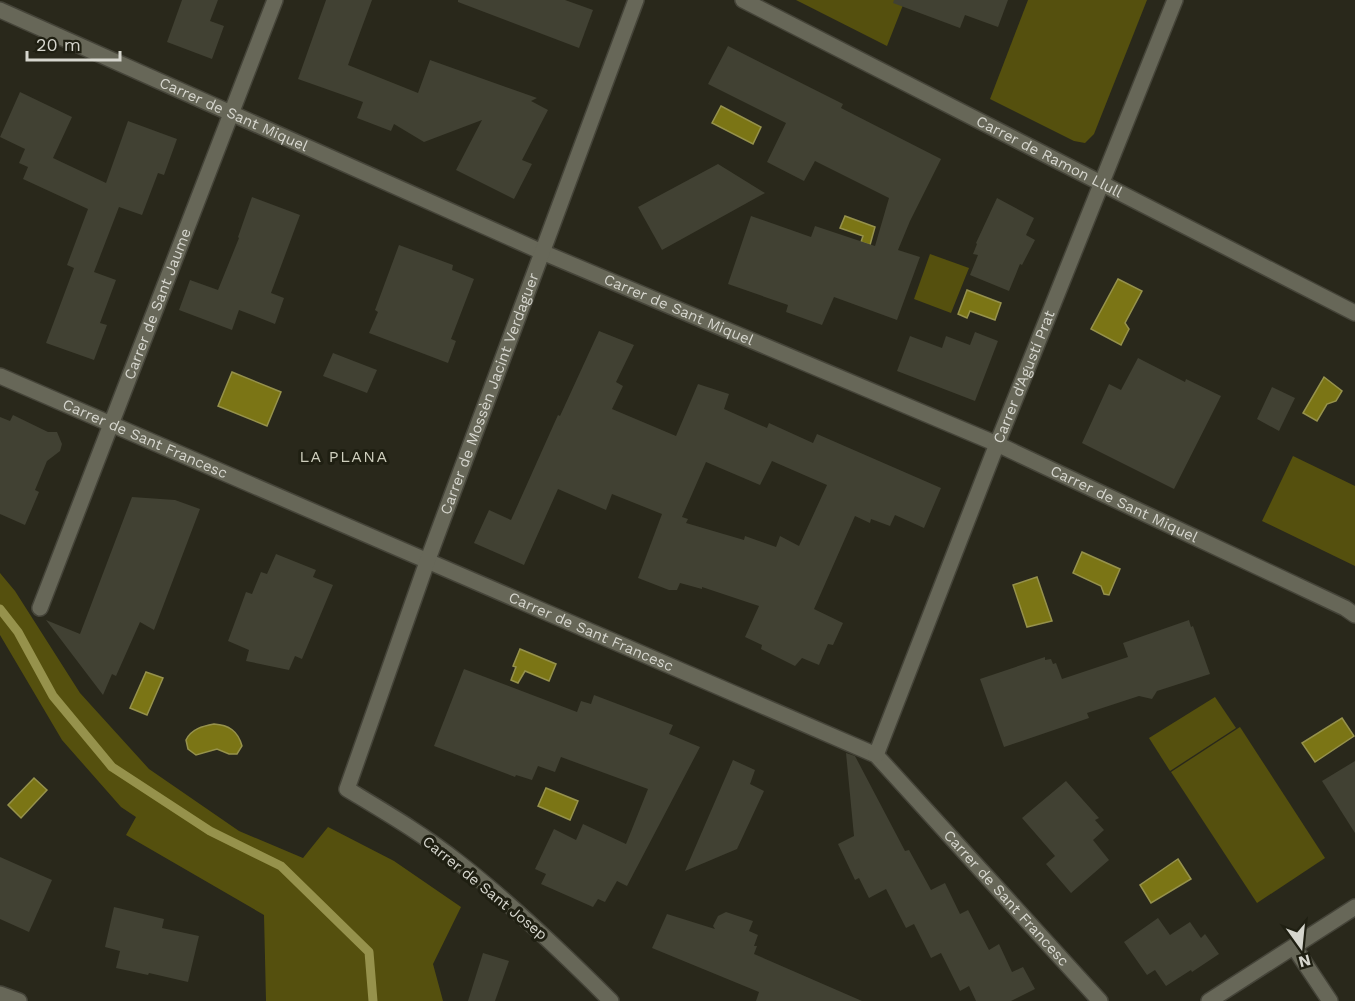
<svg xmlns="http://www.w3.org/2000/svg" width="1355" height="1001" viewBox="0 0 1355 1001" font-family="'Work Sans',sans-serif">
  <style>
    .green { fill: #55500e }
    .water { fill: #7b7515; stroke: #96924c; stroke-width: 1.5 }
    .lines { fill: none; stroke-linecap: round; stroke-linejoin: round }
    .stream { stroke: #96924c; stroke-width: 9 }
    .building { fill: #414133; fill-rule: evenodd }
    .minor-casing { stroke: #454439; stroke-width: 18 }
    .minor { stroke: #676758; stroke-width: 15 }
    .labels { text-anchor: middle; stroke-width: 6; stroke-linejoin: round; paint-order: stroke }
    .street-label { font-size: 15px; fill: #d6d6ce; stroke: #1f1f12 }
    .neighbourhood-label { font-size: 16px; letter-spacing: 1.5px; fill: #cfcfbe; stroke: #1f1f12 }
  </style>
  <rect width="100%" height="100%" fill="#29281b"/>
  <g class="green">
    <polygon points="796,0 905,0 887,46"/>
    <polygon points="1028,0 1147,0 1094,134 1085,143 1074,141 990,99"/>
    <polygon points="930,254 969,268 951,313 914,299"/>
    <polygon points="1293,456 1355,486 1355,566 1262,521"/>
    <polygon points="0,573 15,591 80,693 149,769 239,831 303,858 328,827 394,861 461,907 433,964 443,1001 266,1001 264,915 126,835 136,817 121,807 62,740 0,635"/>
    <polygon points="1215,697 1236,728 1170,771 1149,738"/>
    <polygon points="1240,727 1325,858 1257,903 1171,772"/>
  </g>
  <g class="water">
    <polygon points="721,106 761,127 753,144 712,123"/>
    <polygon points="845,216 875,227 870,245 861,242 863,236 840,228"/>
    <polygon points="1118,279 1142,291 1125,323 1129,329 1121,345 1091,329"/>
    <polygon points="967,290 1001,303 995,320 970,311 967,318 958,314"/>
    <polygon points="232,372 281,392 267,426 218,406"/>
    <polygon points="1324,377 1342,391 1336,401 1327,404 1317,421 1303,413"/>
    <polygon points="1082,552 1120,569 1109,595 1104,594 1101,586 1073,573"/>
    <polygon points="1037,577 1052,621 1027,627 1013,585"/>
    <polygon points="520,649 556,664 549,681 525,671 518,683 511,680 516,667 513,666"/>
    <polygon points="146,672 163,678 147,715 130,708"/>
    <polygon points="1342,718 1354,736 1315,762 1302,743"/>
    <path d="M214 724C229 725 238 731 242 746L237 754H229L217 749 196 755 188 749 186 740C191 729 203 726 214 724Z"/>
    <polygon points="34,778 47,790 21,818 8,805"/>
    <polygon points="546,788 578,801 570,820 538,806"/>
    <polygon points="1178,859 1191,879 1151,903 1140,885"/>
  </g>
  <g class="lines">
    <polyline class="stream" points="0,609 18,632 53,696 112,767 210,831 281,866 369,952 373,1001"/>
  </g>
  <g class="building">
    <polygon points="182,0 218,0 210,21 224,26 212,59 167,42"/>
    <polygon points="326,0 372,0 348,65 418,93 430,60 537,98 531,101 548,110 522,160 532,164 514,199 456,170 482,120 424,142 394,124 391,131 357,118 363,102 298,79"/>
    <polygon points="458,0 565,0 593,10 579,48 458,2"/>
    <polygon points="894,0 1008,0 998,27 965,15 960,28 893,3"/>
    <polygon points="728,46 843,104 841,108 941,159 910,221 898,250 920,257 897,320 834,297 822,325 786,312 788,305 728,284 751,216 811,237 815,226 875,246 889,198 815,161 804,181 767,162 786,123 708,84"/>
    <polygon points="20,92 72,117 53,158 106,183 128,121 177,139 164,175 158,173 142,215 119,207 94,272 116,280 100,323 107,325 94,360 46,343 74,268 67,265 88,209 23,179 28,167 19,163 25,149 0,137"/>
    <polygon points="718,164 765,193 662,250 638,207"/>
    <polygon points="252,197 300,215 271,293 284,298 275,324 239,310 232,330 179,310 190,280 218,290 239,238 238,237"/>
    <polygon points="997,198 1034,218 1026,235 1035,240 1022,265 1020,264 1009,291 970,275 978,255 973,254 977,244 976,243"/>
    <polygon points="399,245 453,265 452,270 474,279 451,339 456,341 448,363 369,333 378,312 375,310"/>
    <path d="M599 331 634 345 616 382 623 386 612 409 676 436 698 384 729 394 724 409 767 428 769 423 813 443 817 434 941 488 924 528 895 515 890 526 871 519 870 523 855 516 814 609 843 623 833 645 828 644 819 665 802 658 795 666 761 649 762 645 745 637 759 606 702 587V589L680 583 677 590H669L638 578 662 514 612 494 606 510 558 489 524 565 474 543 489 510 511 520 558 415 560 416ZM772 461 827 485 799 546 780 536 776 547 745 536 744 540 686 523 688 519 682 517 706 462 760 485Z"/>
    <polygon points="975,332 998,341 975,401 897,371 910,336 942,348 946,336 970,345"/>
    <polygon points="333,353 377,370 367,393 323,376"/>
    <polygon points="1138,358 1185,382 1186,379 1221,396 1174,489 1082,443 1109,384 1121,390"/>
    <polygon points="1272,387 1295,398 1279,431 1257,419"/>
    <polygon points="13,415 48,432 57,432 62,444 60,451 47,461 35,490 39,492 25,525 0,514 0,417 10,421"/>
    <polygon points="132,497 175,500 200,509 154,630 140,622 116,676 112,674 103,695 46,620 80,634"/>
    <polygon points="276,554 316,570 313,577 333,585 302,659 295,656 289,670 246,661 249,650 228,641 246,592 252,594 261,572 267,574"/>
    <polygon points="1189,620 1191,627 1193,626 1210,674 1157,691 1152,699 1139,696 1087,713 1089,718 1004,747 980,679 1045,657 1045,660 1051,659 1053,664 1056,663 1062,679 1128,657 1123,643"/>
    <polygon points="464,669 577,712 581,701 591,704 594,695 673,725 669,734 700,747 627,886 617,881 605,902 598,899 593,907 541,884 546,874 535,869 554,829 576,840 583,824 626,844 648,789 561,757 555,772 538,766 532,780 516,775 515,777 434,746"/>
    <polygon points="846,753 855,756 905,851 909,850 931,890 945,883 960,914 968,910 989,950 999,944 1012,972 1023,967 1035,989 1011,1001 976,1001 969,986 960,991 941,953 931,958 914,924 906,928 886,889 869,898 859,878 855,880 838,844 854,836"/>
    <polygon points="733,760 755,770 750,784 764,791 737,849 685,871"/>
    <polygon points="1355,761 1355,833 1322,781"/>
    <polygon points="1066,781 1099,818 1095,820 1104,830 1093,840 1109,860 1071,893 1046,864 1055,856 1022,818"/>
    <polygon points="0,857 52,880 29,932 0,919"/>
    <polygon points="114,907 164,919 162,928 199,936 188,982 149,973 148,975 116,968 120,951 105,947"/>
    <polygon points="726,912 753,921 749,931 758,935 754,946 757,946 754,954 862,1001 756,1001 759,992 652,948 667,914 715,929 713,926 718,916"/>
    <polygon points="1158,918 1170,935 1190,922 1201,938 1205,934 1219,954 1192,972 1191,970 1166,986 1155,970 1147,975 1124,942"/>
    <polygon points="483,953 509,961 495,1001 468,1001"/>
  </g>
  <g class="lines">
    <g class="minor-casing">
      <g id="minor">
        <path id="s1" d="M743 0 1355 313"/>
        <path id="s2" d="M0 10 542 252 997 444 1345 608 1355 615"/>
        <path id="s3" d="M0 376 876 755 1100 1001"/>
        <path id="s4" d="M40 608 275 0"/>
        <path id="s5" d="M876 755 997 444 1175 0"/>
        <polyline points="1294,947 1330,1001"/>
        <polyline points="0,994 19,1001"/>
        <path id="s6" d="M611 1001C562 952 512 904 458 862 423 834 385 812 347 789L427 562 636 0"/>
        <polyline points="1209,1001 1355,907"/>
      </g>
    </g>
    <use href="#minor" class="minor"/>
  </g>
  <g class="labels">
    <g class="street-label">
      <text dy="5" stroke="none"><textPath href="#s2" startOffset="256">Carrer de Sant Miquel</textPath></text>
      <text dy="5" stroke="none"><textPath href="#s1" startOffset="344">Carrer de Ramon Llull</textPath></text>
      <text dy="5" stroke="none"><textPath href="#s4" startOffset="326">Carrer de Sant Jaume</textPath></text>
      <text dy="5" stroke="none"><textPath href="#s2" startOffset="742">Carrer de Sant Miquel</textPath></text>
      <text dy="5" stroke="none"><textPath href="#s5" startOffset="406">Carrer d'Agustí Prat</textPath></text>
      <text dy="5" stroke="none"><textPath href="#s6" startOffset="760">Carrer de Mossèn Jacint Verdaguer</textPath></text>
      <text dy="5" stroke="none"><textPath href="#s3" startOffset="158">Carrer de Sant Francesc</textPath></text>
      <text dy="5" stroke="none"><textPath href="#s2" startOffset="1228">Carrer de Sant Miquel</textPath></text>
      <text dy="5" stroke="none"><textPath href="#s3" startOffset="644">Carrer de Sant Francesc</textPath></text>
      <text transform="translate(485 888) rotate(39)" y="5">Carrer de Sant Josep</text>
      <text dy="5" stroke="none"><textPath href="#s3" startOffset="1148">Carrer de Sant Francesc</textPath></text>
    </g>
    <g class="neighbourhood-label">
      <text x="344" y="462">LA PLANA</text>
    </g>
  </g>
  <g transform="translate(1301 947) rotate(165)" stroke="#1f1f12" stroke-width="4.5" paint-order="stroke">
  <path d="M0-4.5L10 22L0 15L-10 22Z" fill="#d6d6ce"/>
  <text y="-9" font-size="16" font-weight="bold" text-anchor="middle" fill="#d6d6ce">N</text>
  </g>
  <path d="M27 51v9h93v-9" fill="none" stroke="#d6d6ce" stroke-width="3"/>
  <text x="36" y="51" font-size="18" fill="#d6d6ce" stroke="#1f1f12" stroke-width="4.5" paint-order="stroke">20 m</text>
</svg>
